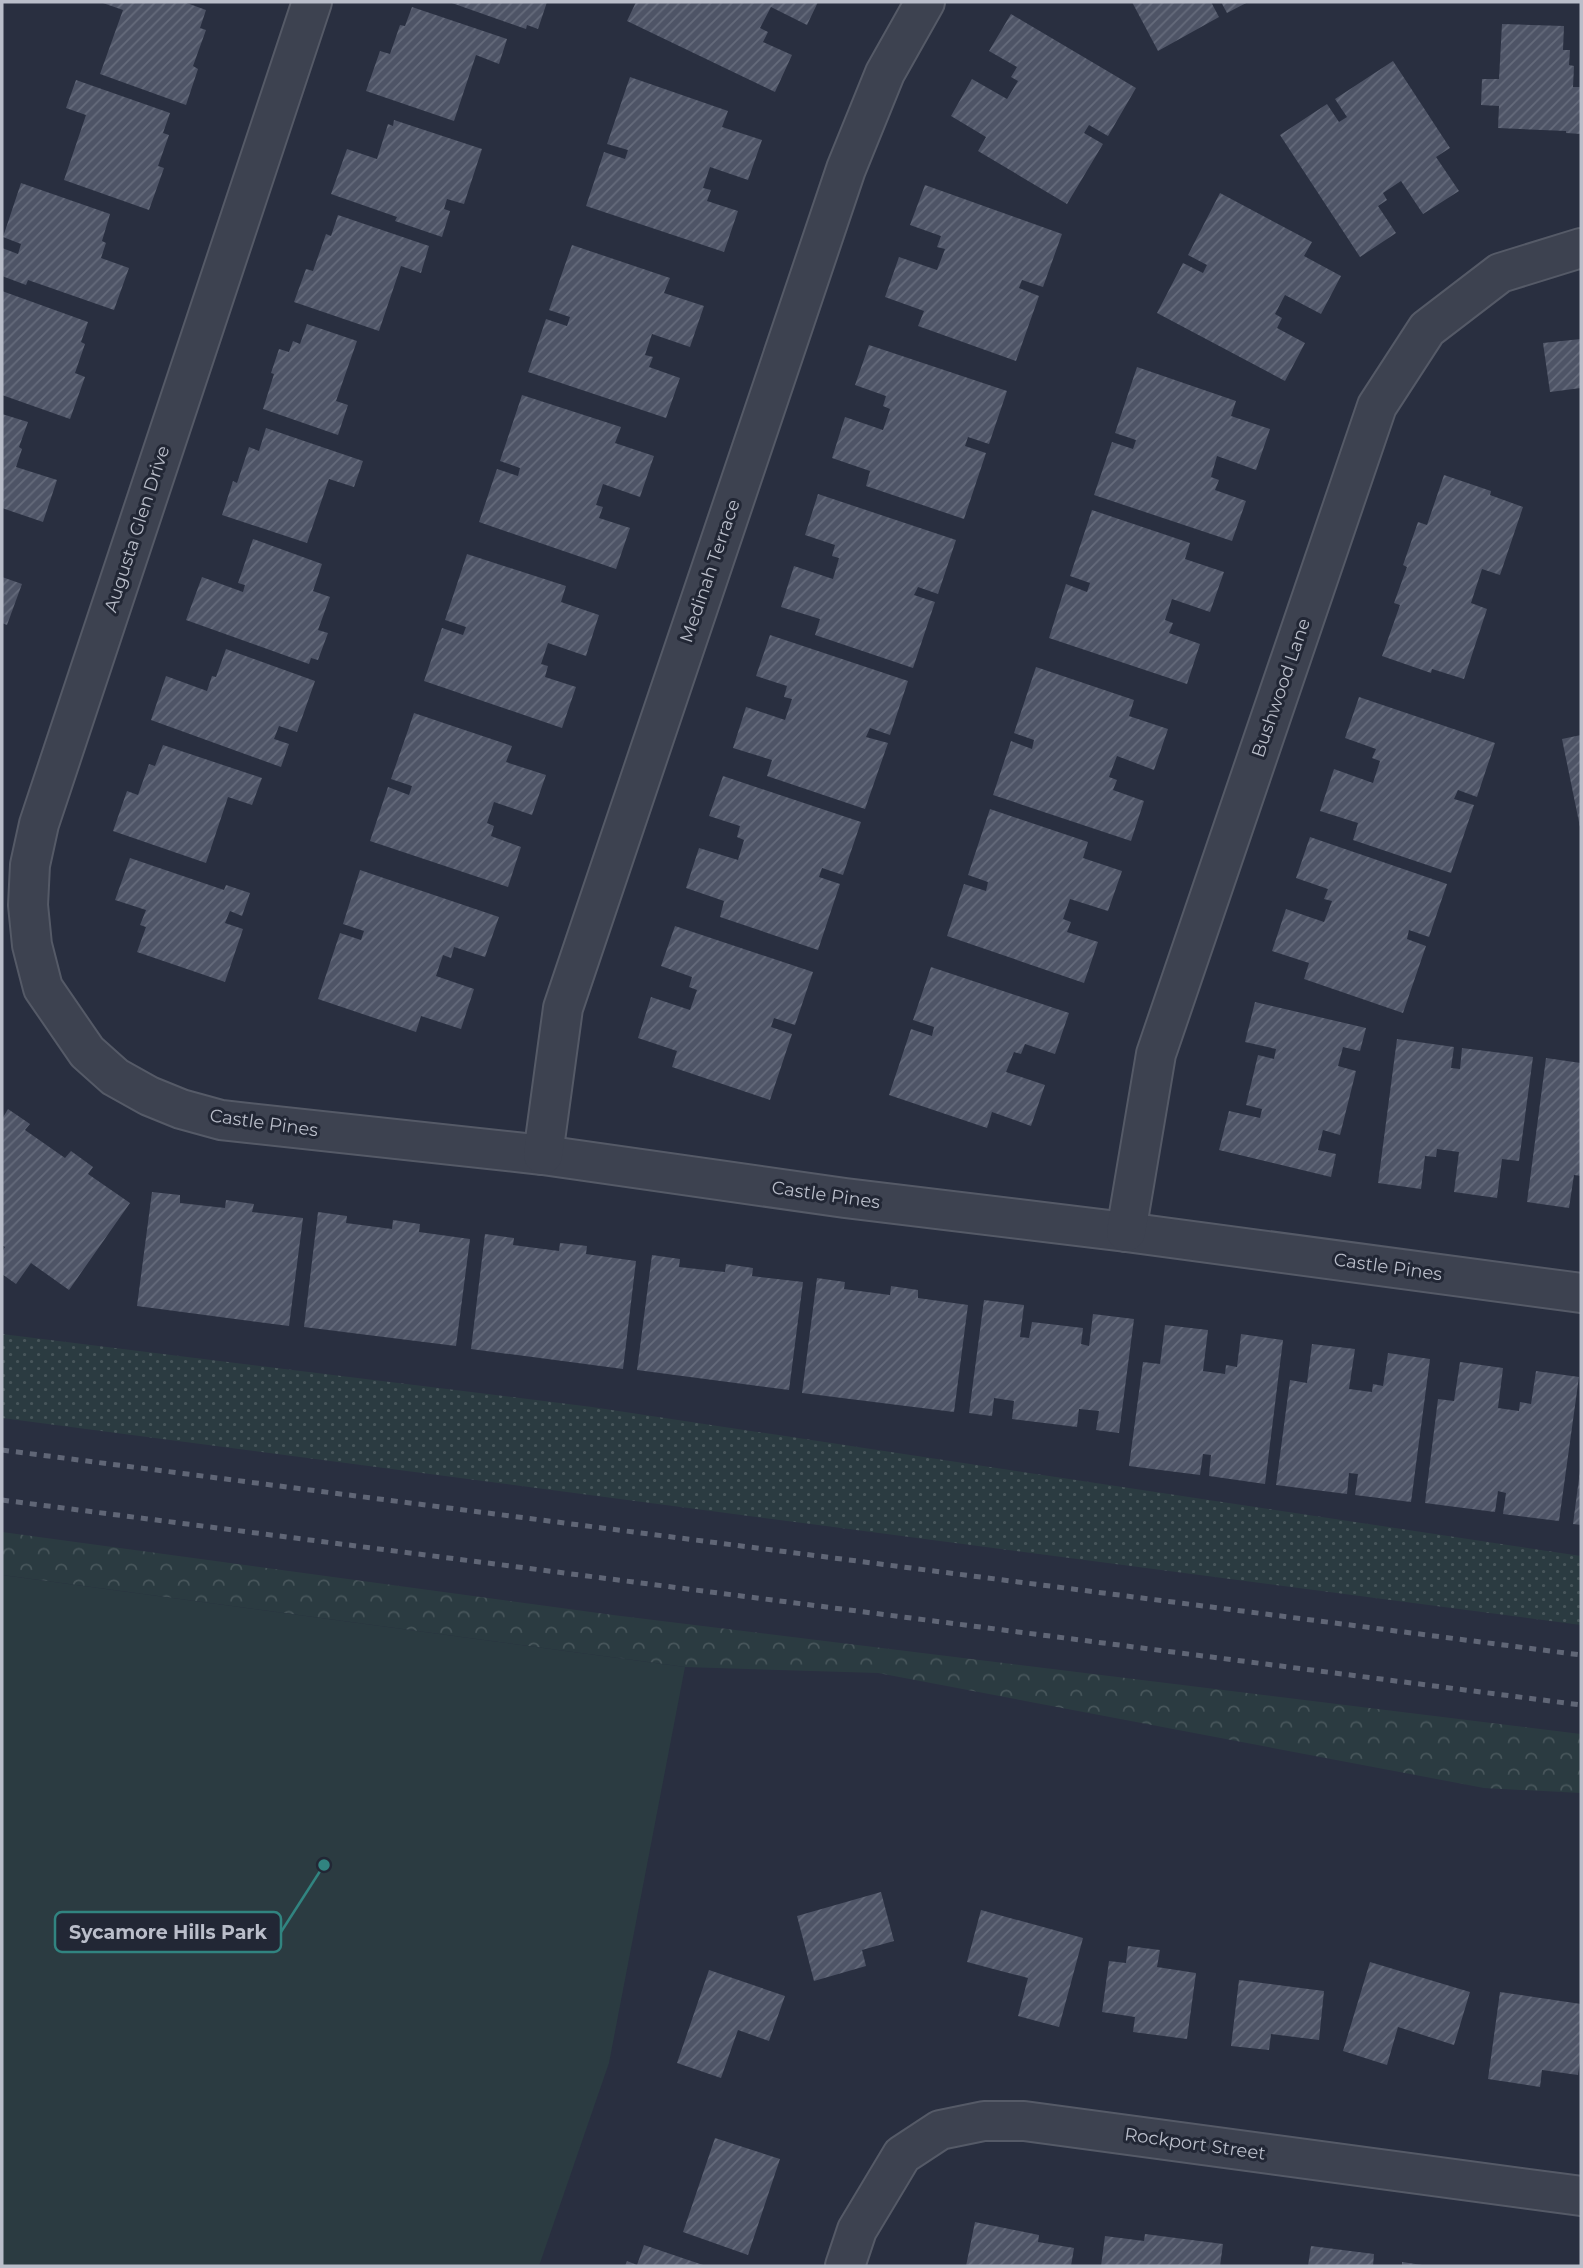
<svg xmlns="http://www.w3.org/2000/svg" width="1583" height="2268" viewBox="0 0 1583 2268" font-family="Montserrat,sans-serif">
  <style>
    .grass { fill: url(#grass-dots) }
    .forest { fill: url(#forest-crowns) }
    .park { fill: #2b3b41 }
    .building { fill: url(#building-hatch) }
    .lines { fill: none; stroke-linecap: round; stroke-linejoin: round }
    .minor-casing { stroke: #555a67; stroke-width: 42 }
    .minor { stroke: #3d4250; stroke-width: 38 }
    .rail { stroke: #606676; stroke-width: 5; stroke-dasharray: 7 7; stroke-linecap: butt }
    .labels { text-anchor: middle; stroke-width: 6; stroke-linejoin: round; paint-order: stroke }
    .street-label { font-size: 18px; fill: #babeca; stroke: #222735 }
    .leader { fill: none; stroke: #318480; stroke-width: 2.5 }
    .callout-dot { fill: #318480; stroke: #222735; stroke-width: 2.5 }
    .callout { fill: #222735; stroke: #318480; stroke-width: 2.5 }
    .callout-label { font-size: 19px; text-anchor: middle; font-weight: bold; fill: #babeca }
  </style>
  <defs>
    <pattern id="grass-dots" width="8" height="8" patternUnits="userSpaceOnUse" patternTransform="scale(1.75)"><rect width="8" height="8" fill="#2b3b41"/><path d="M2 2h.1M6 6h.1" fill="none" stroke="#48565b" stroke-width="1.8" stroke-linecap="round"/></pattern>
    <pattern id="forest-crowns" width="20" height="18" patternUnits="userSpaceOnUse" patternTransform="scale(1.75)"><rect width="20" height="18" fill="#2b3b41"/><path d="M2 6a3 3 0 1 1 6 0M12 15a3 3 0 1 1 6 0" fill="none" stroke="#48565b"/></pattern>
    <pattern id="building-hatch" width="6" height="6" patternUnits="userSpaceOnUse" patternTransform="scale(1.75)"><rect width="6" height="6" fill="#4e5466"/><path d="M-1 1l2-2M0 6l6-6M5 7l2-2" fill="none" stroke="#656b7b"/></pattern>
  </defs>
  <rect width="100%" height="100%" fill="#292f40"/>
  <polygon class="grass" points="2,1334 592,1407 1581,1556 1581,1625 2,1418"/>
  <polygon class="forest" points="2,1532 613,1615 1581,1734 1581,1793 1484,1788 878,1673 685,1667 2,1575"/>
  <polygon class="park" points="2,1575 685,1667 609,2063 539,2266 2,2266"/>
  <g class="building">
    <polygon points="100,2 184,2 206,10 200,28 206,30 193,66 198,69 186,105 100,74 123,10"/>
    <polygon points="449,2 547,2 538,29 527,25 526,29"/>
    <polygon points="636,2 818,2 807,25 771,7 760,28 768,32 763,42 792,55 775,92 627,21"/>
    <polygon points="1132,2 1211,2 1219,17 1158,51"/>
    <polygon points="1221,2 1248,2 1227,13"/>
    <polygon points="412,7 507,39 499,64 476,55 454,121 366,91 380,51 390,54 400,25 405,26"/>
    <polygon points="1011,14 1136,88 1108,136 1089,125 1084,133 1103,144 1067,204 978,151 986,137 951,116 972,79 1007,99 1018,81 1011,77 1017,67 989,51"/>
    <polygon points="1502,24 1564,26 1563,50 1570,50 1569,65 1574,66 1573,87 1581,87 1581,134 1566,133 1566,131 1498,128 1499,106 1481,105 1482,79 1499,79"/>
    <polygon points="1393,61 1450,148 1436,157 1459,191 1423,214 1401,181 1383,193 1387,200 1378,206 1396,233 1360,257 1280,135 1327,104 1339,122 1347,117 1335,99"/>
    <polygon points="630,77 728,111 722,127 762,140 748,180 710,167 703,188 711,190 707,201 738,211 724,252 586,206 604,152 625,159 628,150 607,144"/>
    <polygon points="76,80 170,113 163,133 169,135 158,166 164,168 149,210 64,180 86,115 66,108"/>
    <polygon points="394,120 482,149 464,204 447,199 444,209 450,211 442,237 395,221 397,217 331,194 347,149 377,159 388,124 393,126"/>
    <polygon points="21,183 110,214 102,241 106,243 101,258 129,268 114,310 28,280 26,285 2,276 2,248 18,254 21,244 3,237"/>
    <polygon points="925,185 1062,234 1043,287 1022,280 1019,288 1039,296 1016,361 918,326 924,311 885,297 899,257 937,270 945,249 937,247 941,236 910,225"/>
    <polygon points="1220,193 1312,242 1304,256 1341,276 1321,314 1285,295 1275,314 1282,318 1277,328 1305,343 1285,381 1157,313 1183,263 1203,273 1207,265 1188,255"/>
    <polygon points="338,215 429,246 421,273 401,266 379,331 294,302 306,269 313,271 326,234 331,236"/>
    <polygon points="572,245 670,278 664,293 704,306 690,347 652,334 645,355 653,357 649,367 680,378 666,418 528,372 546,319 567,326 570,317 549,310"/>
    <polygon points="2,291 88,322 81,342 85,344 75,373 85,377 70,419 2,395"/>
    <polygon points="307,324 357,341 336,401 348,405 338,435 263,409 274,374 271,373 279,349 289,352 293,341 300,344"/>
    <polygon points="1581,339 1581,388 1550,392 1543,343"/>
    <polygon points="869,345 1007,391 989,444 968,437 965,446 986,453 964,519 866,486 870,471 832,458 845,417 883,430 890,409 883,406 886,396 855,385"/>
    <polygon points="1137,367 1236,401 1231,416 1270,429 1256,470 1217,456 1211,477 1219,480 1215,490 1246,501 1232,541 1094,495 1112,442 1133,449 1136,440 1115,433"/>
    <polygon points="522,395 621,427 615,443 654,456 640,497 603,484 596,505 603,507 599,518 630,528 616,569 479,522 497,469 518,476 520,468 500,461"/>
    <polygon points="2,414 28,422 19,447 22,449 16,467 57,480 43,522 2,508"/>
    <polygon points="266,428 363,461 354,487 329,479 307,543 222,515 233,481 237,483 249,447 259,451"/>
    <polygon points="1444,475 1491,491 1490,495 1523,507 1500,575 1482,569 1471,603 1487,609 1464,679 1432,669 1431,673 1382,656 1400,605 1394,603 1407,567 1403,565 1418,522 1427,525"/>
    <polygon points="818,494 956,540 938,594 918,587 914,595 935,602 913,668 815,635 820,619 781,607 794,566 833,579 839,558 832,556 835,545 805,535"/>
    <polygon points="1092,510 1190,543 1185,559 1224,572 1210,612 1172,599 1165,620 1173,623 1169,633 1200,644 1187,684 1049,638 1066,584 1087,592 1090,583 1070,576"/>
    <polygon points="253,539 322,564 313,591 330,597 318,630 328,633 318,660 311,658 309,664 186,620 202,577 243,592 245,585 238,583"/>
    <polygon points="467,554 566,586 561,602 599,615 586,656 548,643 541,664 548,666 545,677 576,687 562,728 424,681 442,628 463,635 466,627 445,620"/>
    <polygon points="2,577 22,584 7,625 2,623"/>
    <polygon points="770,635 908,681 890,735 870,728 866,737 888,743 865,809 767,776 772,760 733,748 746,707 785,720 792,699 784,697 787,686 756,676"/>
    <polygon points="226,649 315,681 297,732 279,726 274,739 289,744 281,767 151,720 166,676 207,691 212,676 216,677"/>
    <polygon points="1036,667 1134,700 1129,716 1168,729 1154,770 1117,756 1109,777 1117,780 1113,790 1144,801 1131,841 993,795 1011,741 1032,749 1034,740 1014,733"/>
    <polygon points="1359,697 1495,743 1477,797 1458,790 1454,799 1474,805 1451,873 1353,840 1358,823 1320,811 1334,769 1373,783 1380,761 1372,758 1376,749 1345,738"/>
    <polygon points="414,713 512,746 506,762 546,775 532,815 494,802 487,823 494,826 491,836 521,847 508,887 370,841 388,787 409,795 412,786 391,779"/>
    <polygon points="1581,735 1581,827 1580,827 1562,739"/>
    <polygon points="163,745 262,778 252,805 228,797 206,863 113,831 127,791 138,795 149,764 155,766"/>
    <polygon points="723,776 861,822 843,875 822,868 819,877 840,884 818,950 720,917 724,901 686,888 699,848 738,860 744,840 737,837 740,826 709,816"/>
    <polygon points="990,809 1088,842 1083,858 1122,871 1108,911 1070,899 1063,919 1071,922 1067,932 1098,942 1084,983 947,936 964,884 986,891 988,882 968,875"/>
    <polygon points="1310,837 1447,884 1429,937 1409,930 1407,939 1426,946 1403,1013 1304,979 1309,963 1272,951 1286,909 1324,922 1332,901 1324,899 1328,889 1296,878"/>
    <polygon points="130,858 224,890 226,885 250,893 242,916 230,911 225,923 243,929 225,982 137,952 146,927 140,925 146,910 115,900"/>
    <polygon points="360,870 499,917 485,957 454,947 451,958 443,955 436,976 474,989 461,1029 421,1016 416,1032 318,999 340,933 361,940 364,931 343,924"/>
    <polygon points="675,926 813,972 795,1025 774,1018 771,1027 792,1034 770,1100 672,1067 677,1051 638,1038 651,997 690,1010 697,990 689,987 692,977 661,966"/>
    <polygon points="931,967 1069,1013 1055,1054 1025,1044 1021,1054 1014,1052 1006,1072 1045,1085 1031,1126 992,1112 987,1128 889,1095 911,1029 932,1036 934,1027 913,1020"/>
    <polygon points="1255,1002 1366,1028 1360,1051 1343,1047 1338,1066 1356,1071 1340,1135 1323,1130 1318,1150 1336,1154 1331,1177 1219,1150 1229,1111 1260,1118 1262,1109 1246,1105 1258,1055 1274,1059 1276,1049 1245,1042"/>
    <polygon points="1397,1039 1454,1047 1451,1068 1460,1069 1462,1048 1533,1057 1519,1161 1502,1159 1497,1198 1454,1192 1459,1152 1437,1149 1436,1157 1425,1156 1421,1189 1378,1183"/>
    <polygon points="1546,1058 1581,1063 1581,1176 1574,1175 1569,1208 1527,1202"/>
    <polygon points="8,1109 30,1124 25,1130 65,1158 71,1151 93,1167 88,1174 130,1203 69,1290 31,1263 16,1284 2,1274 2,1252 5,1247 2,1245 2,1119"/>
    <polygon points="152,1192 180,1195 180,1203 225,1208 226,1200 254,1204 252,1212 303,1218 289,1326 137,1306"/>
    <polygon points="318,1212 347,1216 346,1223 392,1229 393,1220 420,1224 419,1232 470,1239 456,1346 304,1327"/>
    <polygon points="485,1234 514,1238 513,1245 559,1251 560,1243 587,1246 586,1254 636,1261 623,1369 471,1349"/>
    <polygon points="652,1255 680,1259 679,1267 725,1272 726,1264 753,1268 752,1276 803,1282 789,1390 637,1370"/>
    <polygon points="817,1278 845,1282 844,1289 890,1295 891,1286 918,1290 918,1298 968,1305 954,1412 802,1393"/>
    <polygon points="984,1300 1024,1305 1020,1337 1029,1338 1032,1322 1083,1328 1081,1344 1089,1346 1093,1314 1134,1319 1119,1433 1096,1430 1099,1411 1079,1409 1077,1427 1012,1419 1014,1401 994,1398 992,1416 969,1413"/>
    <polygon points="1165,1325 1208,1330 1203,1371 1225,1374 1226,1365 1237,1367 1241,1334 1283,1340 1265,1484 1209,1476 1211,1455 1203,1454 1200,1475 1129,1466 1143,1362 1160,1364"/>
    <polygon points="1312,1344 1355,1349 1349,1389 1372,1392 1373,1384 1383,1386 1388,1353 1430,1359 1411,1502 1355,1495 1358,1474 1349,1473 1347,1494 1276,1485 1290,1380 1307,1383"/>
    <polygon points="1460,1362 1503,1368 1498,1408 1519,1411 1520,1402 1531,1404 1536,1371 1579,1377 1559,1521 1503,1514 1506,1493 1498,1491 1495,1512 1425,1503 1438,1399 1454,1401"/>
    <polygon points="1580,1471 1581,1471 1581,1525 1573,1524"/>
    <polygon points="881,1892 894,1941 862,1950 866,1966 814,1981 797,1916"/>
    <polygon points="981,1910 1083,1938 1059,2027 1018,2016 1028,1978 967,1962"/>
    <polygon points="1128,1946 1160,1950 1157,1967 1196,1973 1187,2039 1133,2032 1135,2017 1102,2012 1109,1961 1126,1963"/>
    <polygon points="1370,1962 1470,1992 1454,2045 1398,2027 1387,2065 1343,2051"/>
    <polygon points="709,1970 785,1996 769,2041 738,2030 721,2078 677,2063"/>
    <polygon points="1239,1980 1324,1991 1319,2040 1271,2034 1269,2050 1231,2046"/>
    <polygon points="1500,1992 1581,2004 1581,2055 1578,2075 1542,2070 1540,2087 1488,2079"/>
    <polygon points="715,2138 780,2159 748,2255 683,2232"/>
    <polygon points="975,2222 1039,2235 1038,2242 1074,2248 1071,2266 966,2266"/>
    <polygon points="1145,2234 1223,2244 1220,2266 1101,2266 1105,2236 1144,2241"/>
    <polygon points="644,2245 706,2266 625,2266 627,2261 637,2265"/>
    <polygon points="1311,2246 1374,2254 1373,2266 1308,2266"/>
    <polygon points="1402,2262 1422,2265 1421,2266 1402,2266"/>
  </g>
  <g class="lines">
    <g class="minor-casing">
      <g id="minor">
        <polyline points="312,2 39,824 30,865 28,905 32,945 43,988 87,1052 115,1077 149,1096 181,1109 221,1120 543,1155 845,1198 1126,1232 1581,1293"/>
        <polyline points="543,1155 563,1008 846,169 885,73 925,2"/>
        <polyline points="1126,1232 1156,1054 1377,406 1427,329 1500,273 1581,248"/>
        <polyline points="845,2266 857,2230 902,2155 940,2130 984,2121 1024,2121 1581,2196"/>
      </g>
    </g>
    <use href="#minor" class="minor"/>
    <g class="rail">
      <polyline points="2,1450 1581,1655"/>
      <polyline points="2,1500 1581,1705"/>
    </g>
  </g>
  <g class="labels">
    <g class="street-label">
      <text transform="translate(137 529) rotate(-72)" y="6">Augusta Glen Drive</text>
      <text transform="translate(710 571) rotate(-71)" y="6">Medinah Terrace</text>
      <text transform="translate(1281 688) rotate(-71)" y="6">Bushwood Lane</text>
      <text transform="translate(264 1123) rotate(8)" y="6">Castle Pines</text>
      <text transform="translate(826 1195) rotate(8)" y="6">Castle Pines</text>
      <text transform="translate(1388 1267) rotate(8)" y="6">Castle Pines</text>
      <text transform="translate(1195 2144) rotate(8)" y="6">Rockport Street</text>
    </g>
  </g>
  <path class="leader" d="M324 1865L281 1932"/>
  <circle class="callout-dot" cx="324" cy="1865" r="7"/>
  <rect class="callout" x="55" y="1912" width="226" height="40" rx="7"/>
  <g class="callout-label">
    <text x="168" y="1939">Sycamore Hills Park</text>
  </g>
  <rect width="1583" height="2268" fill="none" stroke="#babeca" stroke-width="7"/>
</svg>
